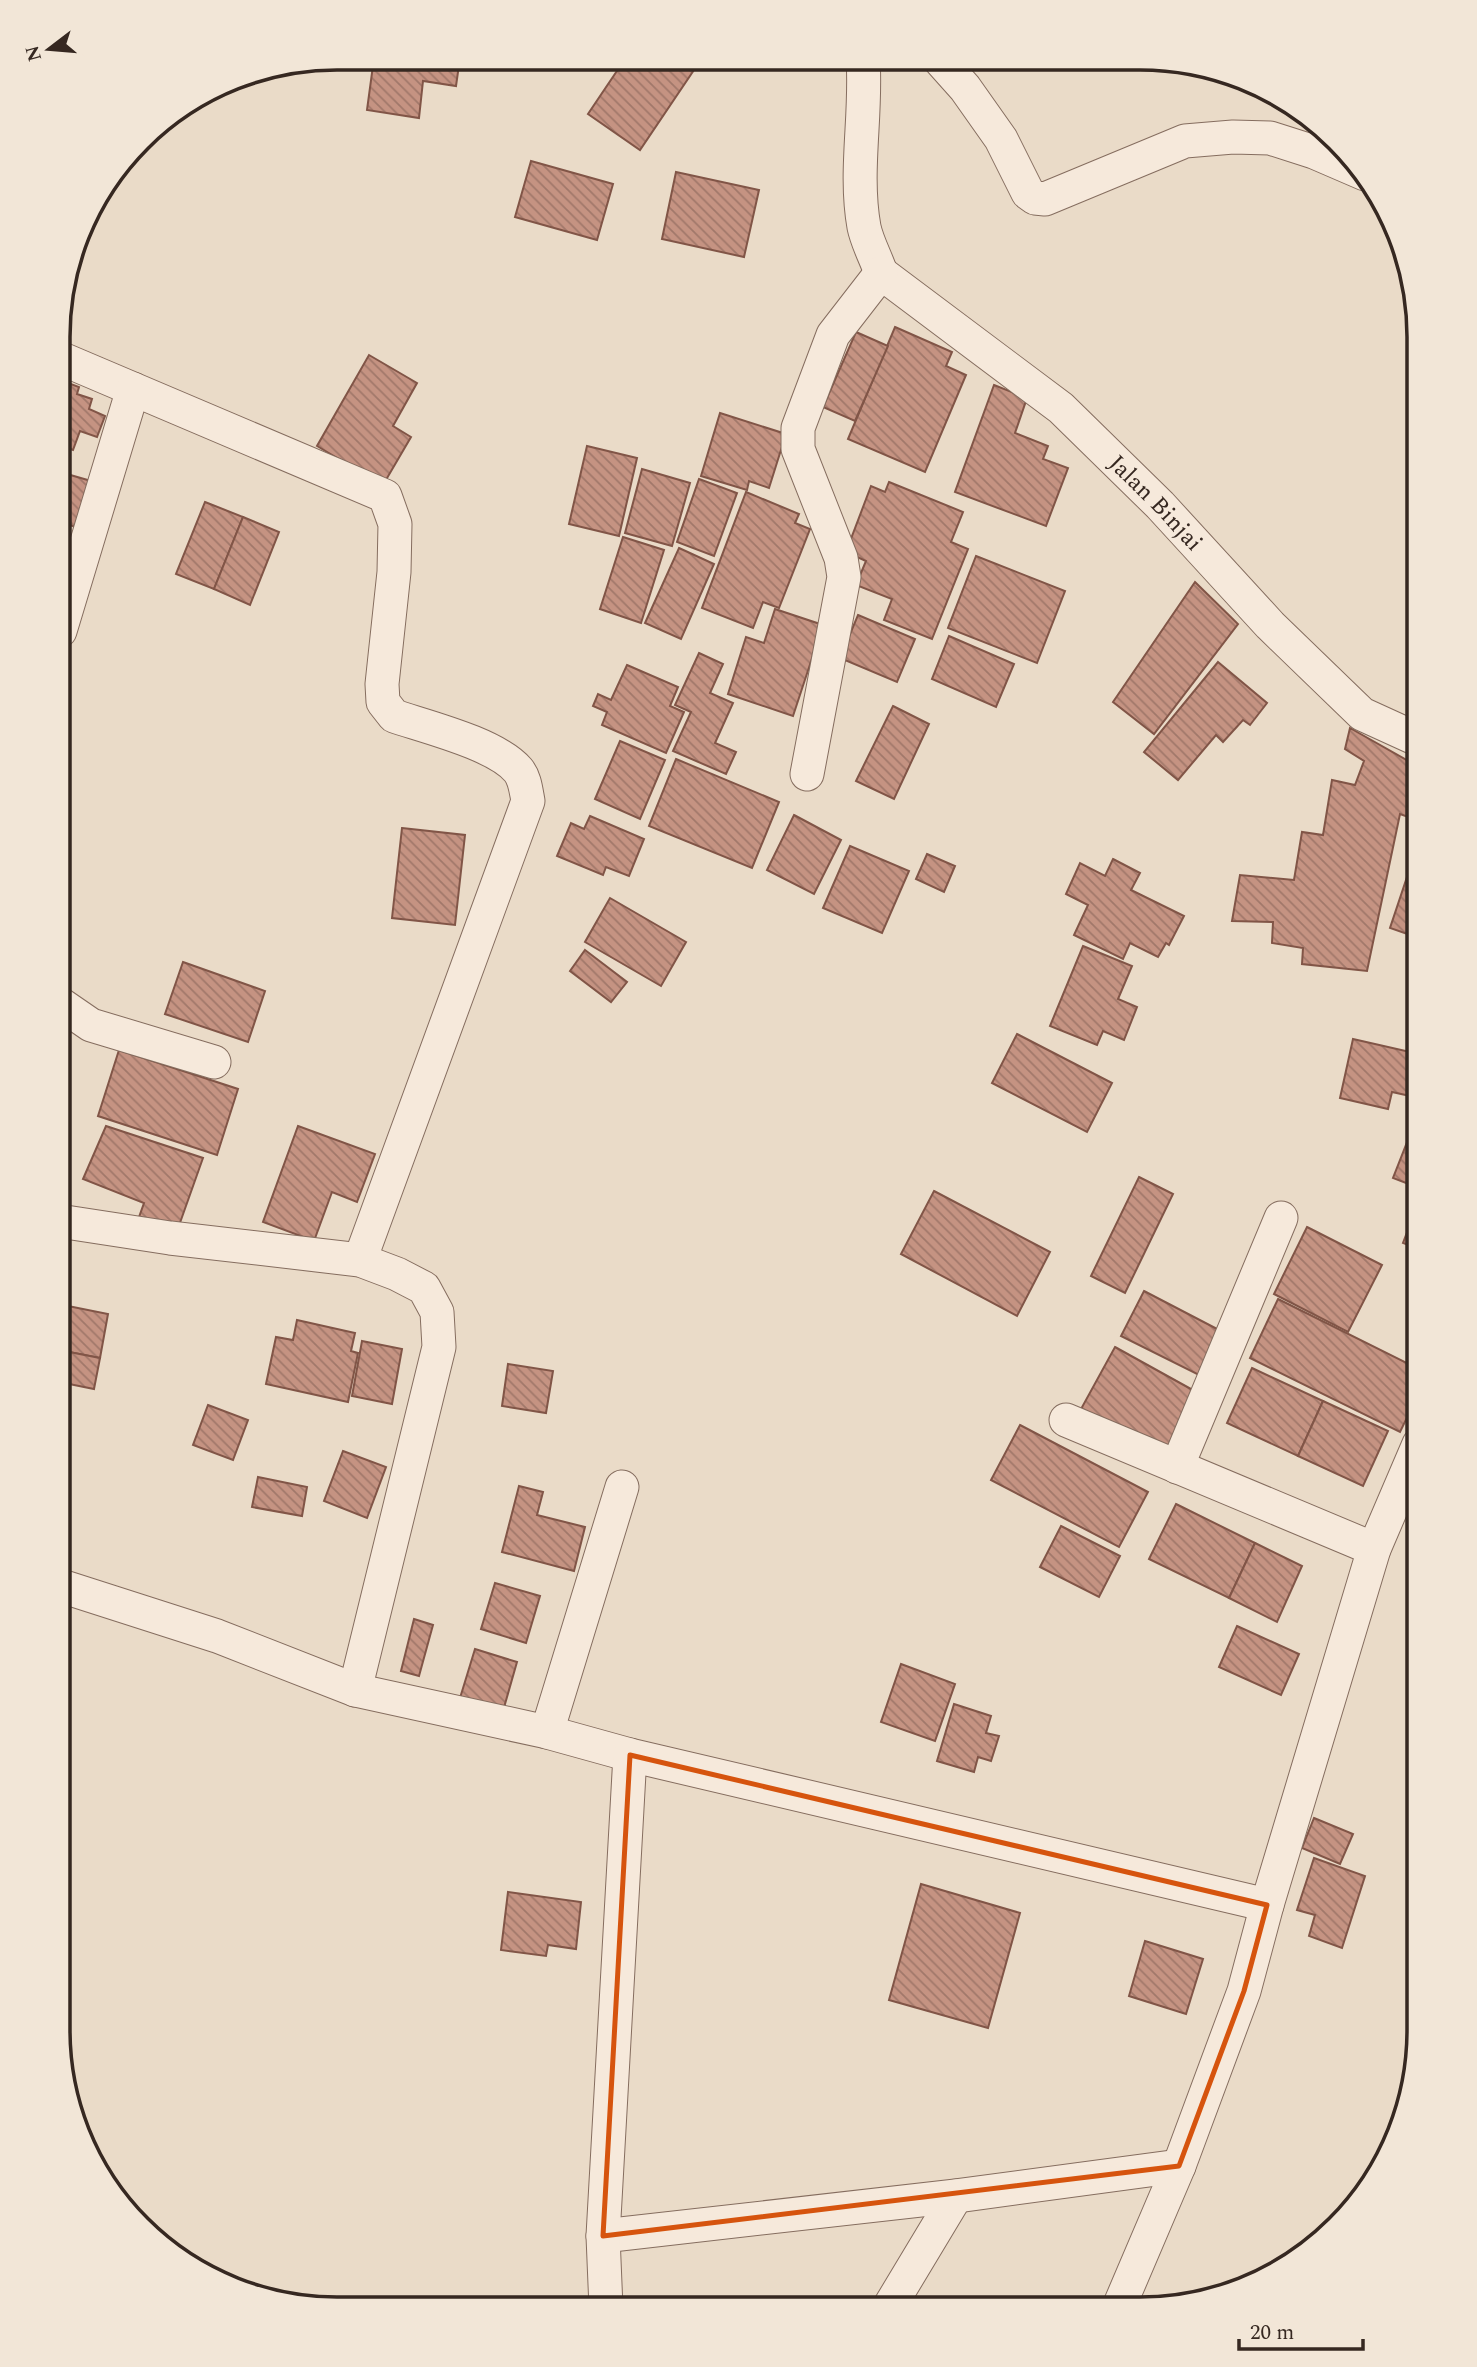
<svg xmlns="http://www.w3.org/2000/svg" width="1477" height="2367" viewBox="0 0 1477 2367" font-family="Spectral,serif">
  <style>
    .building { fill: url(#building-back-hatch); stroke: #815547; stroke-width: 2 }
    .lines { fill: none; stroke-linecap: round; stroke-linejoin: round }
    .street-casing { stroke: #856d5f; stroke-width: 35 }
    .street { stroke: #f6e9db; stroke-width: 33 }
    .marked { fill: none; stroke: #d6540e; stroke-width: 5; stroke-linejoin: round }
    .labels { text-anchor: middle; stroke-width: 6; stroke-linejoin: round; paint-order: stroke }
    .street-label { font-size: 24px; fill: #362821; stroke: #f2e6d7 }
    .rim { fill: none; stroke: #362821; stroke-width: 3.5 }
  </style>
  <defs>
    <pattern id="building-back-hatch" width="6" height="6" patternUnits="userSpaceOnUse" patternTransform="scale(1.75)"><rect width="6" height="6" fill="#c59382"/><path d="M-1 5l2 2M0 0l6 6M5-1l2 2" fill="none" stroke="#a1786a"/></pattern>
  </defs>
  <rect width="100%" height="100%" fill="#eadbc8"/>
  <g class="building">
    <polygon points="374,58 460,58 456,86 423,81 419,118 367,110"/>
    <polygon points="625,59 691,59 698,64 640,150 588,114"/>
    <polygon points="531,161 613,184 597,240 515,217"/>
    <polygon points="676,172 759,190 744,257 662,239"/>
    <polygon points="895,327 952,352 946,366 966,375 925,472 848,439"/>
    <polygon points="856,332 888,346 855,421 823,407"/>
    <polygon points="369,355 417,383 393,426 411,437 383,485 317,446"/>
    <polygon points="60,380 79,387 77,394 92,399 89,409 105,416 97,437 80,431 73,450 60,445"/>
    <polygon points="994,385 1027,398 1015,433 1048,446 1043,459 1068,468 1046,526 955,492"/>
    <polygon points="720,413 786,434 769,488 749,481 747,490 701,476"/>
    <polygon points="587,446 637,458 619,536 569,524"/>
    <polygon points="642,469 690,483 672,546 625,533"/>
    <polygon points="60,472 98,483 84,530 67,524 60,548"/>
    <polygon points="699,479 737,493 714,556 677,542"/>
    <polygon points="889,482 963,512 951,542 968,549 932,639 884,620 892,599 856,585 866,561 846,552 871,486 885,492"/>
    <polygon points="746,492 799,514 795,523 810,529 779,608 763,602 753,628 702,608"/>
    <polygon points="205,502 243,517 214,589 176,574"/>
    <polygon points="243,517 279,532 250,605 214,589"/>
    <polygon points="623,537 664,550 641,623 600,609"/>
    <polygon points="679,548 714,564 681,639 645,623"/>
    <polygon points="976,556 1065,591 1037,663 948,628"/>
    <polygon points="1195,582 1238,624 1154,734 1113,702"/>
    <polygon points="775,609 823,625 793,716 728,694 746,637 764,643"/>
    <polygon points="858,615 915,639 897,682 840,658"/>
    <polygon points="949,636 1014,664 996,707 932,679"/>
    <polygon points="699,653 723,664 710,693 733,703 715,743 736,752 726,774 673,751 691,712 675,705"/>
    <polygon points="1218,662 1267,703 1250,725 1243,720 1223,742 1216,735 1178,780 1144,752"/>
    <polygon points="627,665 678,687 670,706 684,712 666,753 602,725 607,712 593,706 598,694 611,700"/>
    <polygon points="893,706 929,724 894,799 856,781"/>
    <polygon points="1350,728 1419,767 1419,806 1414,819 1400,814 1367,971 1302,964 1303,948 1272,943 1273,922 1232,921 1240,875 1294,880 1302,832 1323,835 1332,780 1355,785 1364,761 1345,749"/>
    <polygon points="620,741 665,760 640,819 595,799"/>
    <polygon points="676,759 779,802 752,868 649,826"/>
    <polygon points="794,815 841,840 814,894 767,870"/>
    <polygon points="590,816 644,839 629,876 606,867 603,875 557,856 571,823 584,829"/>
    <polygon points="402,828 465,835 455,925 392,918"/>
    <polygon points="1419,841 1419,938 1390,928"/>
    <polygon points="850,846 909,871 882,933 823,908"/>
    <polygon points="927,854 955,866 944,892 916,879"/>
    <polygon points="1113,859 1140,873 1131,890 1184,916 1169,945 1166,943 1158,957 1130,943 1123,959 1074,935 1088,905 1066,894 1080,863 1105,876"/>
    <polygon points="610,898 686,942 661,986 585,942"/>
    <polygon points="1083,946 1132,966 1118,999 1137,1007 1124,1040 1103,1031 1097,1045 1050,1026"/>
    <polygon points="585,950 627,982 611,1002 570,971"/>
    <polygon points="183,962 265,991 248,1042 165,1014"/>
    <polygon points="1017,1034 1112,1083 1087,1132 992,1083"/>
    <polygon points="1353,1039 1419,1054 1419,1098 1392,1092 1388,1109 1340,1098"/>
    <polygon points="119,1050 238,1089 217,1155 98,1116"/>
    <polygon points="1415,1122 1419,1123 1419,1188 1393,1178"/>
    <polygon points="106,1126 203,1158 176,1234 138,1220 144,1203 83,1179"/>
    <polygon points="298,1126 375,1154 357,1202 332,1192 314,1241 263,1222"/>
    <polygon points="1139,1177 1173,1194 1125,1293 1091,1276"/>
    <polygon points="934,1191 1050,1252 1017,1316 901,1254"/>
    <polygon points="1419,1201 1419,1249 1403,1243"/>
    <polygon points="1307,1227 1382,1265 1348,1332 1274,1294"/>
    <polygon points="1144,1291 1221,1331 1199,1375 1121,1336"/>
    <polygon points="1278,1299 1419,1369 1419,1393 1400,1432 1250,1358"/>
    <polygon points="63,1305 108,1314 100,1358 59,1350 59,1331"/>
    <polygon points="297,1320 355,1333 351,1351 358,1353 348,1402 266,1384 276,1337 293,1340"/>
    <polygon points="362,1341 402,1349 392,1404 352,1396"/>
    <polygon points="1115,1347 1200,1394 1166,1457 1081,1409"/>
    <polygon points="59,1350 100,1358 94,1389 59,1382"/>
    <polygon points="508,1364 553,1371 546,1413 502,1406"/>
    <polygon points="1252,1368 1323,1401 1298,1456 1227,1423"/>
    <polygon points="1323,1401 1388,1431 1363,1486 1298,1456"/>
    <polygon points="208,1405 248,1420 233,1460 193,1445"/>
    <polygon points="1020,1425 1148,1492 1119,1547 991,1480"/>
    <polygon points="343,1451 386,1467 367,1518 324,1501"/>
    <polygon points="258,1477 307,1487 302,1516 252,1507"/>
    <polygon points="519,1486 543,1492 537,1515 585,1527 574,1571 502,1552"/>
    <polygon points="1176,1504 1255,1543 1229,1598 1149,1559"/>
    <polygon points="1061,1526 1120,1556 1099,1597 1040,1567"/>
    <polygon points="1255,1543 1302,1566 1277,1622 1229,1598"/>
    <polygon points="495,1583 540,1596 526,1643 481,1629"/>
    <polygon points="414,1619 433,1625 419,1676 401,1671"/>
    <polygon points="1237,1626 1299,1654 1281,1695 1219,1667"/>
    <polygon points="475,1649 517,1662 503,1711 460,1698"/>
    <polygon points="901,1664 955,1684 935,1741 881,1722"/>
    <polygon points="954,1704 991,1716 986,1733 999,1736 991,1761 978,1757 974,1772 937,1761"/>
    <polygon points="1314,1818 1353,1834 1340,1864 1302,1848"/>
    <polygon points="1314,1858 1365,1876 1342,1948 1309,1936 1315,1915 1297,1910"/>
    <polygon points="921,1884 1020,1913 988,2028 889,2000"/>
    <polygon points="508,1892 581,1902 576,1949 548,1945 546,1956 501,1950"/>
    <polygon points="1145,1941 1203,1959 1186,2014 1129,1996"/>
  </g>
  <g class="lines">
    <g class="street-casing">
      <g id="street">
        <path d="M863 59C867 115 854 171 864 227 867 242 876 258 881 273"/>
        <polyline points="940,60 965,88 1001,139 1028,193 1035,198 1045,199 1185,141 1233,137 1270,138 1314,152 1365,174"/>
        <path id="s1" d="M881 273 1061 408 1160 505 1270 625 1362 714 1419 740"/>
        <path d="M60 358 385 496 395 524 394 572 382 684 383 702 394 716C427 727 496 744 518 770 525 778 526 791 528 801L360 1260"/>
        <polyline points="60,631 133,389"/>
        <polyline points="807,774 844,577 841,558 798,449 798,428 833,335 881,273"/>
        <polyline points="59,1003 91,1025 214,1062"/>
        <polyline points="59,1221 170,1238 360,1260 397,1274 424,1288 437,1312 439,1347 355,1690"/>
        <polyline points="1066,1420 1374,1549"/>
        <polyline points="1177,1467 1281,1218"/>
        <polyline points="58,1585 217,1636 355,1690 547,1732 630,1755 1267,1905"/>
        <polyline points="547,1732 622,1487"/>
        <polyline points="603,2236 956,2196 1179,2166"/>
        <polyline points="606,2308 603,2236 630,1755"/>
        <polyline points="888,2309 956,2196"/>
        <polyline points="1118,2309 1179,2166 1244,1991 1267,1905 1374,1549 1419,1444"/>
      </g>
    </g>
    <use href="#street" class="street"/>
  </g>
  <path class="marked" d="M630 1755 1267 1905 1244 1991 1179 2166 603 2236Z"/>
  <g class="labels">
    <g class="street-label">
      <text dy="8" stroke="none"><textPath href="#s1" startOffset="359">Jalan Binjai</textPath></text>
    </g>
  </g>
  <path d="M0 0H1477V2367H0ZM337 70H1140A267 267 0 0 1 1407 337V2030A267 267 0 0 1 1140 2297H337A267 267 0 0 1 70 2030V337A267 267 0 0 1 337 70Z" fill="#f2e6d7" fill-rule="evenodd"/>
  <path class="rim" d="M337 70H1140A267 267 0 0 1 1407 337V2030A267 267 0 0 1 1140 2297H337A267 267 0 0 1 70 2030V337A267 267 0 0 1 337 70Z"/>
  <g transform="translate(49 49) rotate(254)" stroke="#f2e6d7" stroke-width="5" paint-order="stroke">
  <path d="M0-5L12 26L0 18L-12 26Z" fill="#362821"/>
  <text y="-10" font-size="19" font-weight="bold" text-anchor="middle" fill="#362821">N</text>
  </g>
  <path d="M1239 2339v10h124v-10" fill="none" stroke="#362821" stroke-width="3.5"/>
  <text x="1250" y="2339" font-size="21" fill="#362821" stroke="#f2e6d7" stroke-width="5" paint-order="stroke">20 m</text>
</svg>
